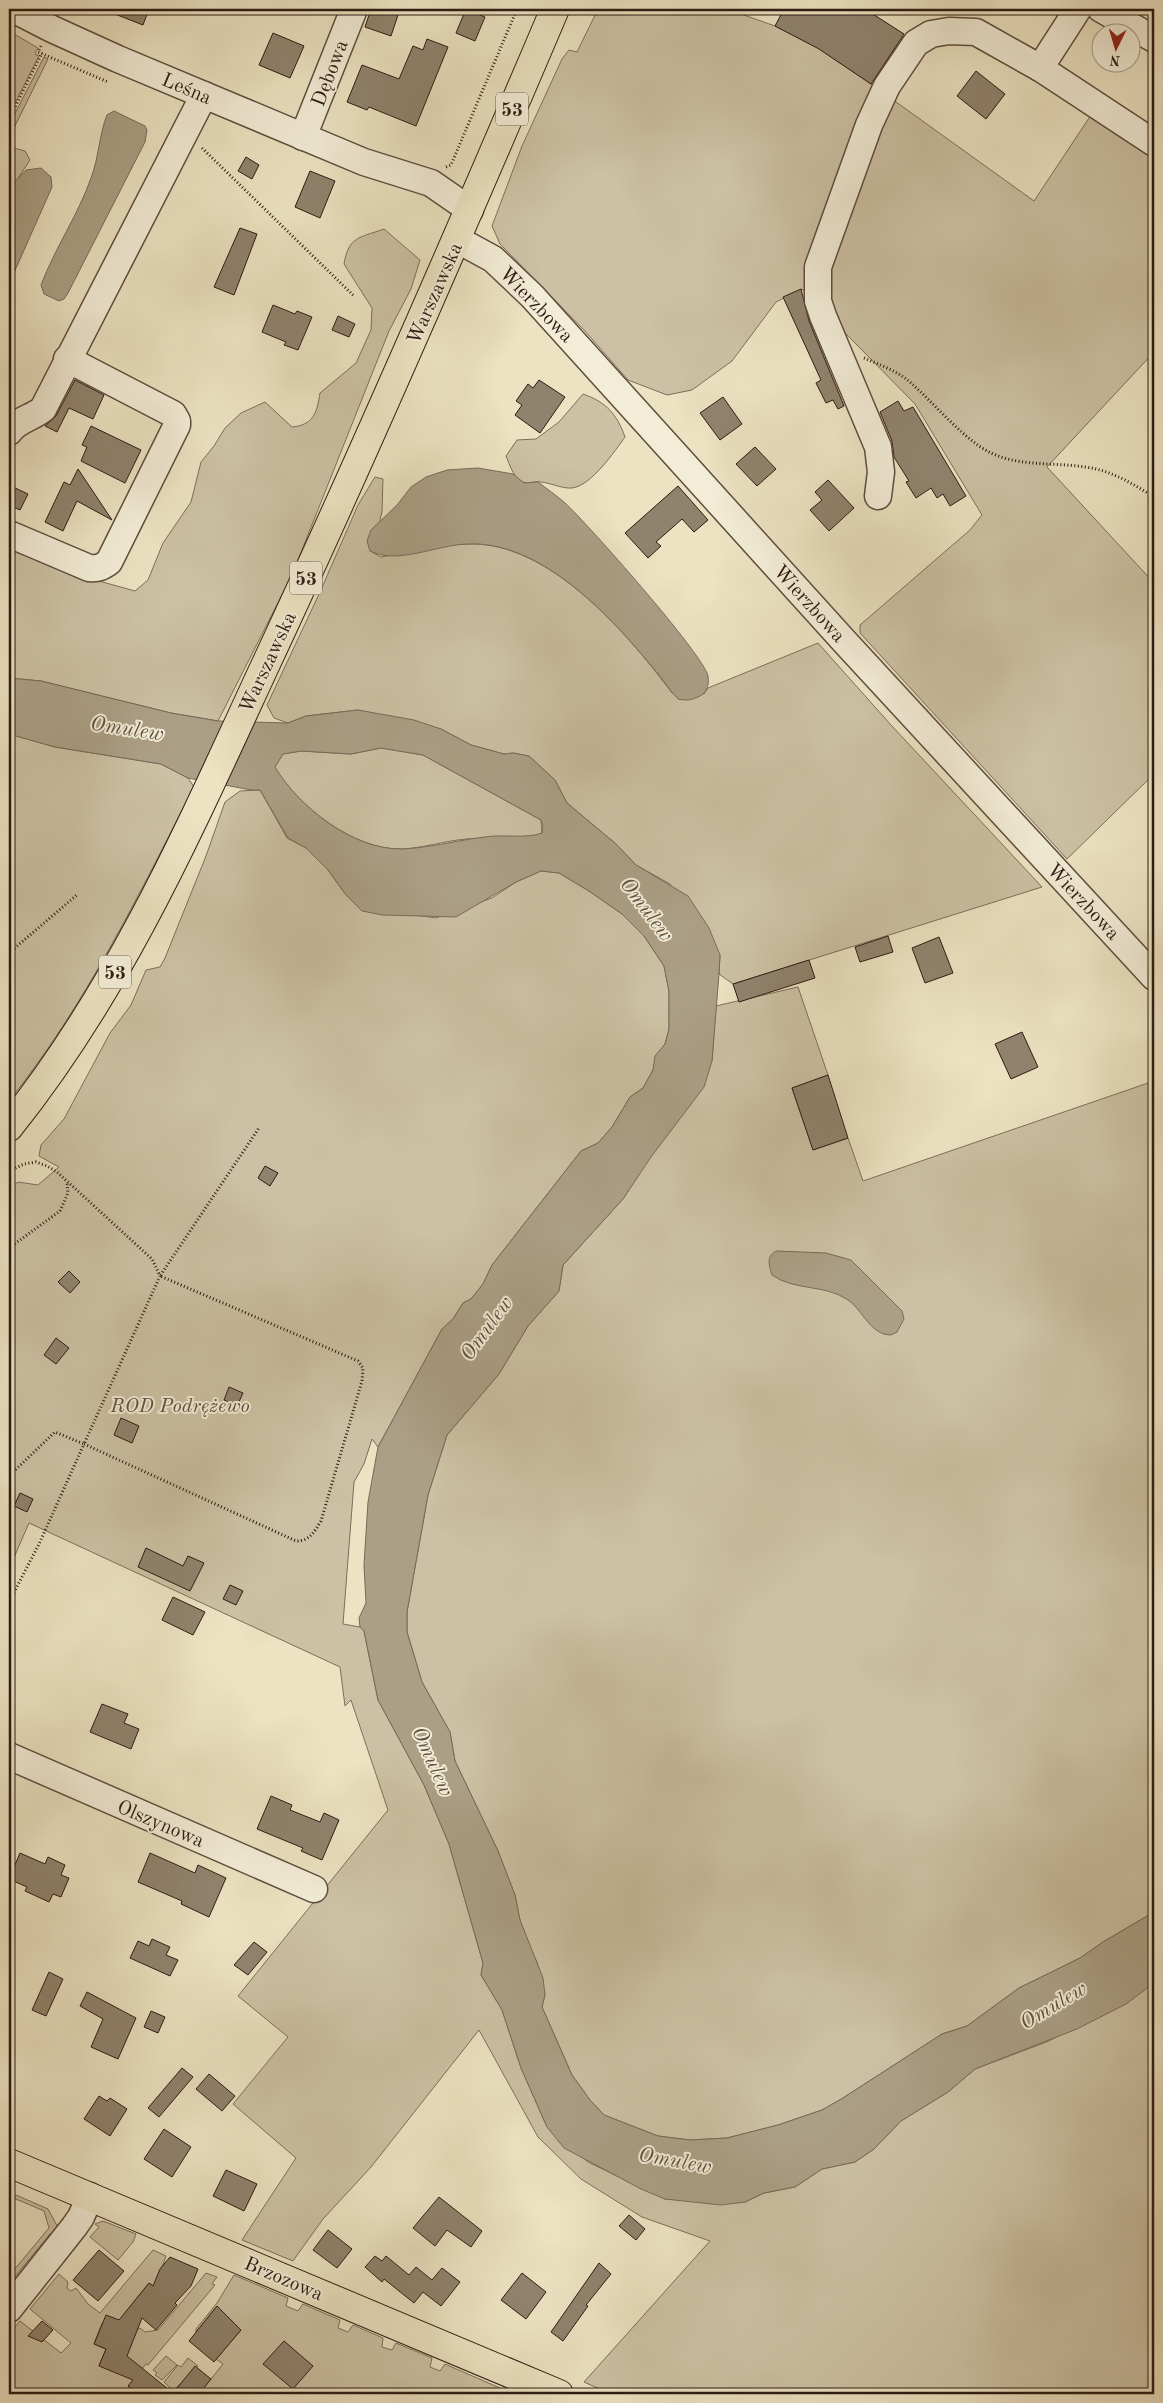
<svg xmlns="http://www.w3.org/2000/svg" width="1163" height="2403" viewBox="0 0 1163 2403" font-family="'Old Standard TT',serif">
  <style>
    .green { fill: #ccc1a4; stroke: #7c6e5c }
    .water { fill: #ab9f86; stroke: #796a58; fill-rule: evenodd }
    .building { fill: #90836e; stroke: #2d1b13 }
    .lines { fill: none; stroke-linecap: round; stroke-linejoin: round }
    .minor-casing { stroke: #5d4d3f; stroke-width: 29 }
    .major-casing { stroke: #2d1b13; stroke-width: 30 }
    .path { stroke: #2d1b13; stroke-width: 3; stroke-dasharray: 1 2.5; stroke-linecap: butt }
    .minor { stroke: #f3edd7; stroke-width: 26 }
    .major { stroke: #ece3c2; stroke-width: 28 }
    .labels { text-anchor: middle; stroke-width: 4; stroke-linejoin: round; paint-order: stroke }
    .shield { fill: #f3edd7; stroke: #685a4e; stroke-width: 1 }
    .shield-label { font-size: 19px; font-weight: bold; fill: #2d1b13 }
    .street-label { font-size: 20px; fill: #2d1b13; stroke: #f3edd7 }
    .park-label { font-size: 20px; font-style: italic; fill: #5d4d3e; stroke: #f3edd7 }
    .water-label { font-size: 21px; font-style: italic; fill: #5f5041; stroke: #f3edd7 }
  </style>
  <rect width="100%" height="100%" fill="#ece3c2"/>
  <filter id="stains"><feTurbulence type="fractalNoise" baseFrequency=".004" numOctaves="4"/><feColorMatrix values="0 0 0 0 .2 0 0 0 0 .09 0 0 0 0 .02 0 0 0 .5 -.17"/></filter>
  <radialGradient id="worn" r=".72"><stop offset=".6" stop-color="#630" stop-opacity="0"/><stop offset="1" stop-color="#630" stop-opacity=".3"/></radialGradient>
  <g class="green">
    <polygon points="598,9 727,9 775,26 815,46 871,84 1034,201 1093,112 1154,152 1154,352 1047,467 1154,583 1154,774 1067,859 860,633 860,625 970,530 982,515 915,404 802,289 776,302 732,361 692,390 667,395 628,380 585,331 500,244 492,226 522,146 562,59 569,50 577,52"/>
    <polygon points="9,31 38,48 35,54 39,56 9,115"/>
    <polygon points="44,57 48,59 9,138 9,125"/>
    <polygon points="14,148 25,151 30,160 9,192 9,149"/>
    <path d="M384 229 420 260 411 289 389 331 292 575 218 721 171 713 41 681 9 678V550L74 570 99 581 135 591 148 580 163 543 191 502 201 462 214 446 225 428 241 413 265 402 292 427C314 425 317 412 320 393L356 363 371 330 372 308 344 264C349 236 359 238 384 229Z"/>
    <path d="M583 394C606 402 617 414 625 437 615 451 591 486 572 488 563 489 551 483 541 482 536 481 531 483 526 483 514 481 510 465 506 456L517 440 536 439 559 422Z"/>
    <path d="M375 477 383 479 382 512 372 552 381 557C409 552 439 544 468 544 549 541 627 633 672 693L704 694 708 688 818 643 891 725 1042 887 733 984 719 974 720 955 670 884 636 865 616 844 567 803 555 780 529 756 513 753 504 754 471 745 441 729 358 710 306 716 288 723 274 718 267 705 320 592 358 505Z"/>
    <path d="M9 734 55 747 161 764 188 778 194 787C138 896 85 1006 9 1101Z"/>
    <path d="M381 748 423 755 541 820 542 834C521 841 489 837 466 839 444 841 423 848 402 849 353 850 300 807 274 768L283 754 301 751 351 754Z"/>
    <polygon points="260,790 287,838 306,848 328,870 346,895 416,915 436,918 492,898 516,882 541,871 559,873 589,891 622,914 644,936 664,966 669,991 669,1029 665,1044 656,1056 653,1070 643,1088 630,1097 612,1127 598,1143 581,1151 492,1265 483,1284 471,1299 463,1303 453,1319 442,1329 378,1447 372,1439 364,1464 354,1482 343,1624 360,1627 364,1631 378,1700 424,1785 449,1844 483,1963 481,1975 502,2010 521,2068 547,2127 588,2162 665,2199 745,2202 764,2193 795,2187 822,2169 855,2162 874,2149 901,2121 948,2092 975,2069 1049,2041 1154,1983 1154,2394 611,2394 584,2382 710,2241 642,2217 581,2179 538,2137 479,2030 371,2167 323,2219 293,2261 242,2240 296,2158 233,2104 288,2037 238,1996 388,1810 351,1700 345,1706 340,1667 29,1523 9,1569 9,1189 18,1182 38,1185 59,1167 39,1156 41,1145 64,1119 110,1033 131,1005 146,970 160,967 165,958 206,856 225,802 240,791"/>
    <polygon points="798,987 828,1075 792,1088 813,1150 848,1138 863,1181 1154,1081 1154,1912 1103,1942 1080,1958 1019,1988 967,2026 942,2034 843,2098 822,2110 778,2125 727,2138 690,2140 658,2136 604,2115 590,2100 572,2075 542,2007 545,1995 537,1962 531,1950 520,1920 515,1895 498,1851 455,1761 450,1732 422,1682 407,1632 407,1612 428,1495 447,1435 499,1374 528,1326 559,1291 563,1265 623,1199 712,1061 716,1006"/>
    <polygon points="9,2192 48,2209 61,2233 50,2234 9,2284 9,2276 49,2228 44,2211 9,2196"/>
    <polygon points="103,2221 136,2234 133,2242 118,2260 90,2237 99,2227 95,2224"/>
    <polygon points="153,2250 166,2256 155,2287 149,2283 129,2308 130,2321 102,2323 94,2344 106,2349 99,2365 114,2372 128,2333 140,2328 145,2332 158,2330 206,2273 217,2277 212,2284 215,2285 148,2365 146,2364 128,2386 138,2394 9,2394 9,2334 20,2321 61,2353 71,2343 30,2309 59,2274 68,2282 67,2288 71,2291 76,2288 88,2304 100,2313"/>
    <polygon points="234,2275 288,2298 286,2306 298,2311 303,2304 340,2320 338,2328 348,2332 353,2325 383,2338 382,2347 392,2350 396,2343 432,2358 430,2367 440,2371 445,2364 500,2388 497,2394 199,2394 223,2364 216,2359 241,2330 217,2306 196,2332 196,2329 217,2303"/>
    <polygon points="166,2356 177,2365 162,2380 155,2375 157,2373 153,2370"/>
    <polygon points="188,2358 198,2366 173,2391 164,2382 178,2365 181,2367"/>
  </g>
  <g class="water">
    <path d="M114 111 145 126 147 130 145 142 68 293 64 299 59 301 44 294 41 285C55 248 78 215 91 178 99 157 99 135 107 115Z"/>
    <polygon points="41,168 51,177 52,187 9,284 9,192 11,186 26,170"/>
    <path d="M478 468 513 474 524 483 538 482C547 489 556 495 565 503 586 522 704 655 708 676 709 684 708 691 700 696 692 700 687 701 678 699 669 690 663 679 654 669 611 617 541 540 467 544 436 545 397 565 370 551L367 541 371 530 397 505 411 487 426 477 447 470Z"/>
    <path d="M9 678 41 681 171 713 218 721 288 723 306 716 358 710 414 720 441 729 471 745 504 754 513 753 529 756 555 780 567 803 616 844 636 865 688 896 709 928 720 955 719 974 712 1061 704 1087 651 1157 623 1199 563 1265 559 1291 528 1326 499 1374 447 1435 428 1495 407 1612V1632L422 1682 450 1732 455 1761 498 1851 515 1895 520 1920 543 1978 545 1995 542 2007 572 2075 590 2100 604 2115 658 2136 690 2140 727 2138 778 2125 822 2110 843 2098 942 2034 967 2026 1019 1988 1080 1958 1103 1942 1154 1912V1983L1126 2004 1077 2029 975 2069 948 2092 901 2121 874 2149 855 2162 822 2169 795 2187 764 2193 745 2202 721 2205 665 2199 641 2189 564 2148 547 2127 521 2068 502 2010 481 1975 483 1963 449 1844 424 1785 378 1700 364 1631 360 1627 359 1618 366 1603 364 1565 368 1502 378 1447 442 1329 453 1319 463 1303 471 1299 483 1284 492 1265 581 1151 598 1143 612 1127 630 1097 643 1088 653 1070 655 1056 665 1044 669 1029V991L664 966 644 936 622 914 589 891 559 873 541 871 516 882 456 917 383 915 362 911 346 895 328 870 306 848 288 838 260 790H251L188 778 161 764 55 747 9 734ZM381 748 423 755 541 820 543 826 542 833C527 839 502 834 485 837 458 840 429 848 402 849 353 850 299 807 275 767L283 754 301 751 351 754Z"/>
    <path d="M776 1251 826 1253 851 1260 902 1311 904 1319 897 1332 891 1335C870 1335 863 1310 848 1300 825 1284 794 1291 772 1275 769 1265 766 1257 776 1251Z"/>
  </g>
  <g class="building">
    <polygon points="102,9 149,9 143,25"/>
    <polygon points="371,9 400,9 391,36 365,27"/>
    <polygon points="466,9 485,17 475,41 456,33"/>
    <polygon points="784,9 865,9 904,34 871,84 819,49 775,26"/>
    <polygon points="273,33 304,46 290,78 259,65"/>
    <polygon points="427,39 448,47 416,126 369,107 367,110 347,102 362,65 399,79 413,46 423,50"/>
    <polygon points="976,71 1005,94 986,119 957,96"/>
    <polygon points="246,157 259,165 252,179 238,171"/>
    <polygon points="310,171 335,181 320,218 295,207"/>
    <polygon points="240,228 257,234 234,295 214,287"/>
    <polygon points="801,289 809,321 844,406 838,409 833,400 826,403 816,383 821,380 783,297"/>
    <polygon points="273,305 295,314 297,311 312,317 298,350 284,345 286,342 262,332"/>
    <polygon points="338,316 355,324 349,337 332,330"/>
    <polygon points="75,380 104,395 93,419 69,408 57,432 45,426 56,416"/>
    <polygon points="539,380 565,397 540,433 515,415 522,405 516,401 528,384 533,388"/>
    <polygon points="723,397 742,424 720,440 700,413"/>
    <polygon points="898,401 904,411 913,407 966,496 950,506 943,494 937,498 931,488 916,498 906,482 909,481 894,457 892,441 880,412"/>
    <polygon points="91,426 141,450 125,483 81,461 87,447 82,445"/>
    <polygon points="755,447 776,469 757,486 736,464"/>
    <polygon points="78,469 112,520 77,501 63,531 45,522 64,482 70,485"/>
    <polygon points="828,480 854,508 829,531 810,510 822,500 815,492"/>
    <polygon points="9,485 28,494 20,510 9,505"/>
    <polygon points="678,486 708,520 694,532 682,519 656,542 661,546 648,558 625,533"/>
    <polygon points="888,936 893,952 860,962 855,947"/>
    <polygon points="939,937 953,973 925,983 912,948"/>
    <polygon points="809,960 815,978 739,1002 733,984"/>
    <polygon points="1022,1032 1038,1067 1011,1079 995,1044"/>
    <polygon points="828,1075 848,1138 813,1150 792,1088"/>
    <polygon points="265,1166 278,1173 270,1186 258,1178"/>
    <polygon points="69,1271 80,1282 70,1293 58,1282"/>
    <polygon points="56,1338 69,1348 56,1364 44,1355"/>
    <polygon points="229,1387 243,1393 237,1406 224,1400"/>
    <polygon points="121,1418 139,1426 132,1443 114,1435"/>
    <polygon points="20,1493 33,1499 27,1512 14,1506"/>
    <polygon points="146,1548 183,1566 188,1556 204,1563 190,1591 138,1567"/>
    <polygon points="230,1585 243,1591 236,1605 223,1599"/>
    <polygon points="173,1597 205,1612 193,1635 162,1620"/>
    <polygon points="102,1704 128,1714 124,1723 139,1729 131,1749 90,1732"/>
    <polygon points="271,1796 292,1805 290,1810 320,1822 324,1813 339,1820 322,1860 301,1851 303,1848 257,1829"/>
    <polygon points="20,1853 45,1864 48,1857 65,1865 61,1875 69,1878 61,1897 53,1894 49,1902 25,1891 27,1887 9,1879"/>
    <polygon points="150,1853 195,1873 198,1865 226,1878 209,1917 181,1904 182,1901 138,1882"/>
    <polygon points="152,1939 170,1947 166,1955 178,1960 170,1976 130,1958 138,1941 149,1946"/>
    <polygon points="254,1942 267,1952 248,1975 234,1965"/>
    <polygon points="49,1972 63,1979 46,2016 32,2010"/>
    <polygon points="87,1992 136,2018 118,2059 91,2047 103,2019 80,2006"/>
    <polygon points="151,2011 165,2017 158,2033 144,2027"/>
    <polygon points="182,2068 193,2077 159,2117 148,2108"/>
    <polygon points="209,2074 235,2096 222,2111 196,2089"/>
    <polygon points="99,2096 107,2101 110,2098 127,2109 110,2136 84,2119"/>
    <polygon points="164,2129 191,2147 172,2177 144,2159"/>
    <polygon points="226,2170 257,2184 244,2211 213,2196"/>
    <polygon points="439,2197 482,2231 471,2247 447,2230 435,2246 413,2228"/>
    <polygon points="629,2215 645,2229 636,2240 619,2226"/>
    <polygon points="328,2230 352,2249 337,2268 313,2250"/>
    <polygon points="99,2250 124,2271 98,2301 73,2280"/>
    <polygon points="375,2256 382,2261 386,2256 409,2275 416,2267 432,2280 442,2268 460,2282 441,2306 423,2292 414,2303 384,2279 382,2282 365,2267"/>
    <polygon points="170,2257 198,2269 191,2286 175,2303 177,2305 156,2330 142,2318 127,2356 173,2393 195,2366 211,2379 199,2394 138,2394 128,2386 133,2380 99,2366 106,2349 94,2344 106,2315 119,2320 149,2283 153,2286 160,2269"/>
    <polygon points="599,2263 611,2274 586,2305 588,2306 563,2341 551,2332"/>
    <polygon points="522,2273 546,2292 526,2319 501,2300"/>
    <polygon points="217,2306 241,2330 214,2362 189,2341"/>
    <polygon points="42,2321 53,2330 42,2342 28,2336"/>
    <polygon points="284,2341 313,2366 293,2389 263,2364"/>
  </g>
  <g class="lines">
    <g class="minor-casing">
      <g id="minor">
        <polyline points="13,9 52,29 118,59 364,162 431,183 470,210"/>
        <polyline points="1101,9 1154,39"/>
        <polyline points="1040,68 1078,9"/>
        <polyline points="303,137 354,9"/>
        <polyline points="458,240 493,259 532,296 844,641 1154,977"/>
        <path d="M9 432C17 420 32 418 43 409L204 95"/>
        <polyline points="878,496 881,472 878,447 823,316 818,301 818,267 869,125 887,86 916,43 931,34 949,31 976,32 1040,68 1154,143"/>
        <path d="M9 534 89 568C98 569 102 567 109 562L177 425V421L173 414 67 359"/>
        <polyline points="9,1756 314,1889"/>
        <polyline points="9,2309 74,2227 81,2217 90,2196"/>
      </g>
    </g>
    <g class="major-casing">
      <g id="major">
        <path d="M9 1127C120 989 190 828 264 668 366 450 461 230 555 9"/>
        <polyline points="9,2163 559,2394"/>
      </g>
    </g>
    <g class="path">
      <polyline points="41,46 38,52 108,82"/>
      <polyline points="9,119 42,53"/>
      <polyline points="202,148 354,296"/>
      <polyline points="446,167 451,165 517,9"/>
      <path d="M864 358C880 365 898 371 911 383 934 403 964 440 991 453 1021 467 1053 462 1085 467 1111 470 1133 484 1154 497"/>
      <polyline points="9,953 78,894"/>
      <polyline points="9,1171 24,1164 36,1162 47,1166 57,1172 152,1259 160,1276 84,1444 55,1432 9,1476"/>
      <polyline points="9,1248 60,1211 68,1193 67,1182"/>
      <path d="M9 1602 39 1544 84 1444 296 1541C310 1541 314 1532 321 1521L362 1381 363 1368 358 1361 160 1276 259 1128"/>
      <polyline points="580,2390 591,2394"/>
    </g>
    <use href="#minor" class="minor"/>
    <use href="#major" class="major"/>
  </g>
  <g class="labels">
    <g class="shield">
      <rect x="496" y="92.5" width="32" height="33" rx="4"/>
      <rect x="290" y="561.5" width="32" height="33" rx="4"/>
      <rect x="99" y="955.5" width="32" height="33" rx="4"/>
    </g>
    <g class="shield-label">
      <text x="512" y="116">53</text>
      <text x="306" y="585">53</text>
      <text x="115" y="979">53</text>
    </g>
    <g class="street-label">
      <text transform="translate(329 73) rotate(-69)" y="7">Dębowa</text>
      <text transform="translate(187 88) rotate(23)" y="7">Leśna</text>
      <text transform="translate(434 293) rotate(-66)" y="7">Warszawska</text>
      <text transform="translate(537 304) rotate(46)" y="7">Wierzbowa</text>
      <text transform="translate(810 603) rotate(48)" y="7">Wierzbowa</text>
      <text transform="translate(267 662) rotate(-65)" y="7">Warszawska</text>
      <text transform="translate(1084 901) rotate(47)" y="7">Wierzbowa</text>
      <text transform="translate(161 1823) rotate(23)" y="7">Olszynowa</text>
      <text transform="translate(284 2278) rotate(23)" y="7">Brzozowa</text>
    </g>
    <g class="park-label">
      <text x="180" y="1412">ROD Podrężewo</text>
    </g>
    <g class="water-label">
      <text transform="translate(127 728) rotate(9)" y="7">Omulew</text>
      <text transform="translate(647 909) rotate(53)" y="7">Omulew</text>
      <text transform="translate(486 1328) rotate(-54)" y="7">Omulew</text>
      <text transform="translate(433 1761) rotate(66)" y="7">Omulew</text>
      <text transform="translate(1053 2005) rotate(-31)" y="7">Omulew</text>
      <text transform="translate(675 2160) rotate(10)" y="7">Omulew</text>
    </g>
  </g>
  <rect width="1163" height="2403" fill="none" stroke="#ece3c2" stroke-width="30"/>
  <rect x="10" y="10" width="1143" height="2383" fill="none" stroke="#2d1b13" stroke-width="2.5"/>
  <rect x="15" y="15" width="1133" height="2373" fill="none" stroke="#2d1b13"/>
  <g transform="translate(1116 48) rotate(185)"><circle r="24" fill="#f3edd7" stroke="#a49989"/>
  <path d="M0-4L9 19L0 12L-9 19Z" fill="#8f2418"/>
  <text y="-8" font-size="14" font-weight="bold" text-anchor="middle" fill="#2d1b13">N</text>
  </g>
  <rect width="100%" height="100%" filter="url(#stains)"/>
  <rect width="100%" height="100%" fill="url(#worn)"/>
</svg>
